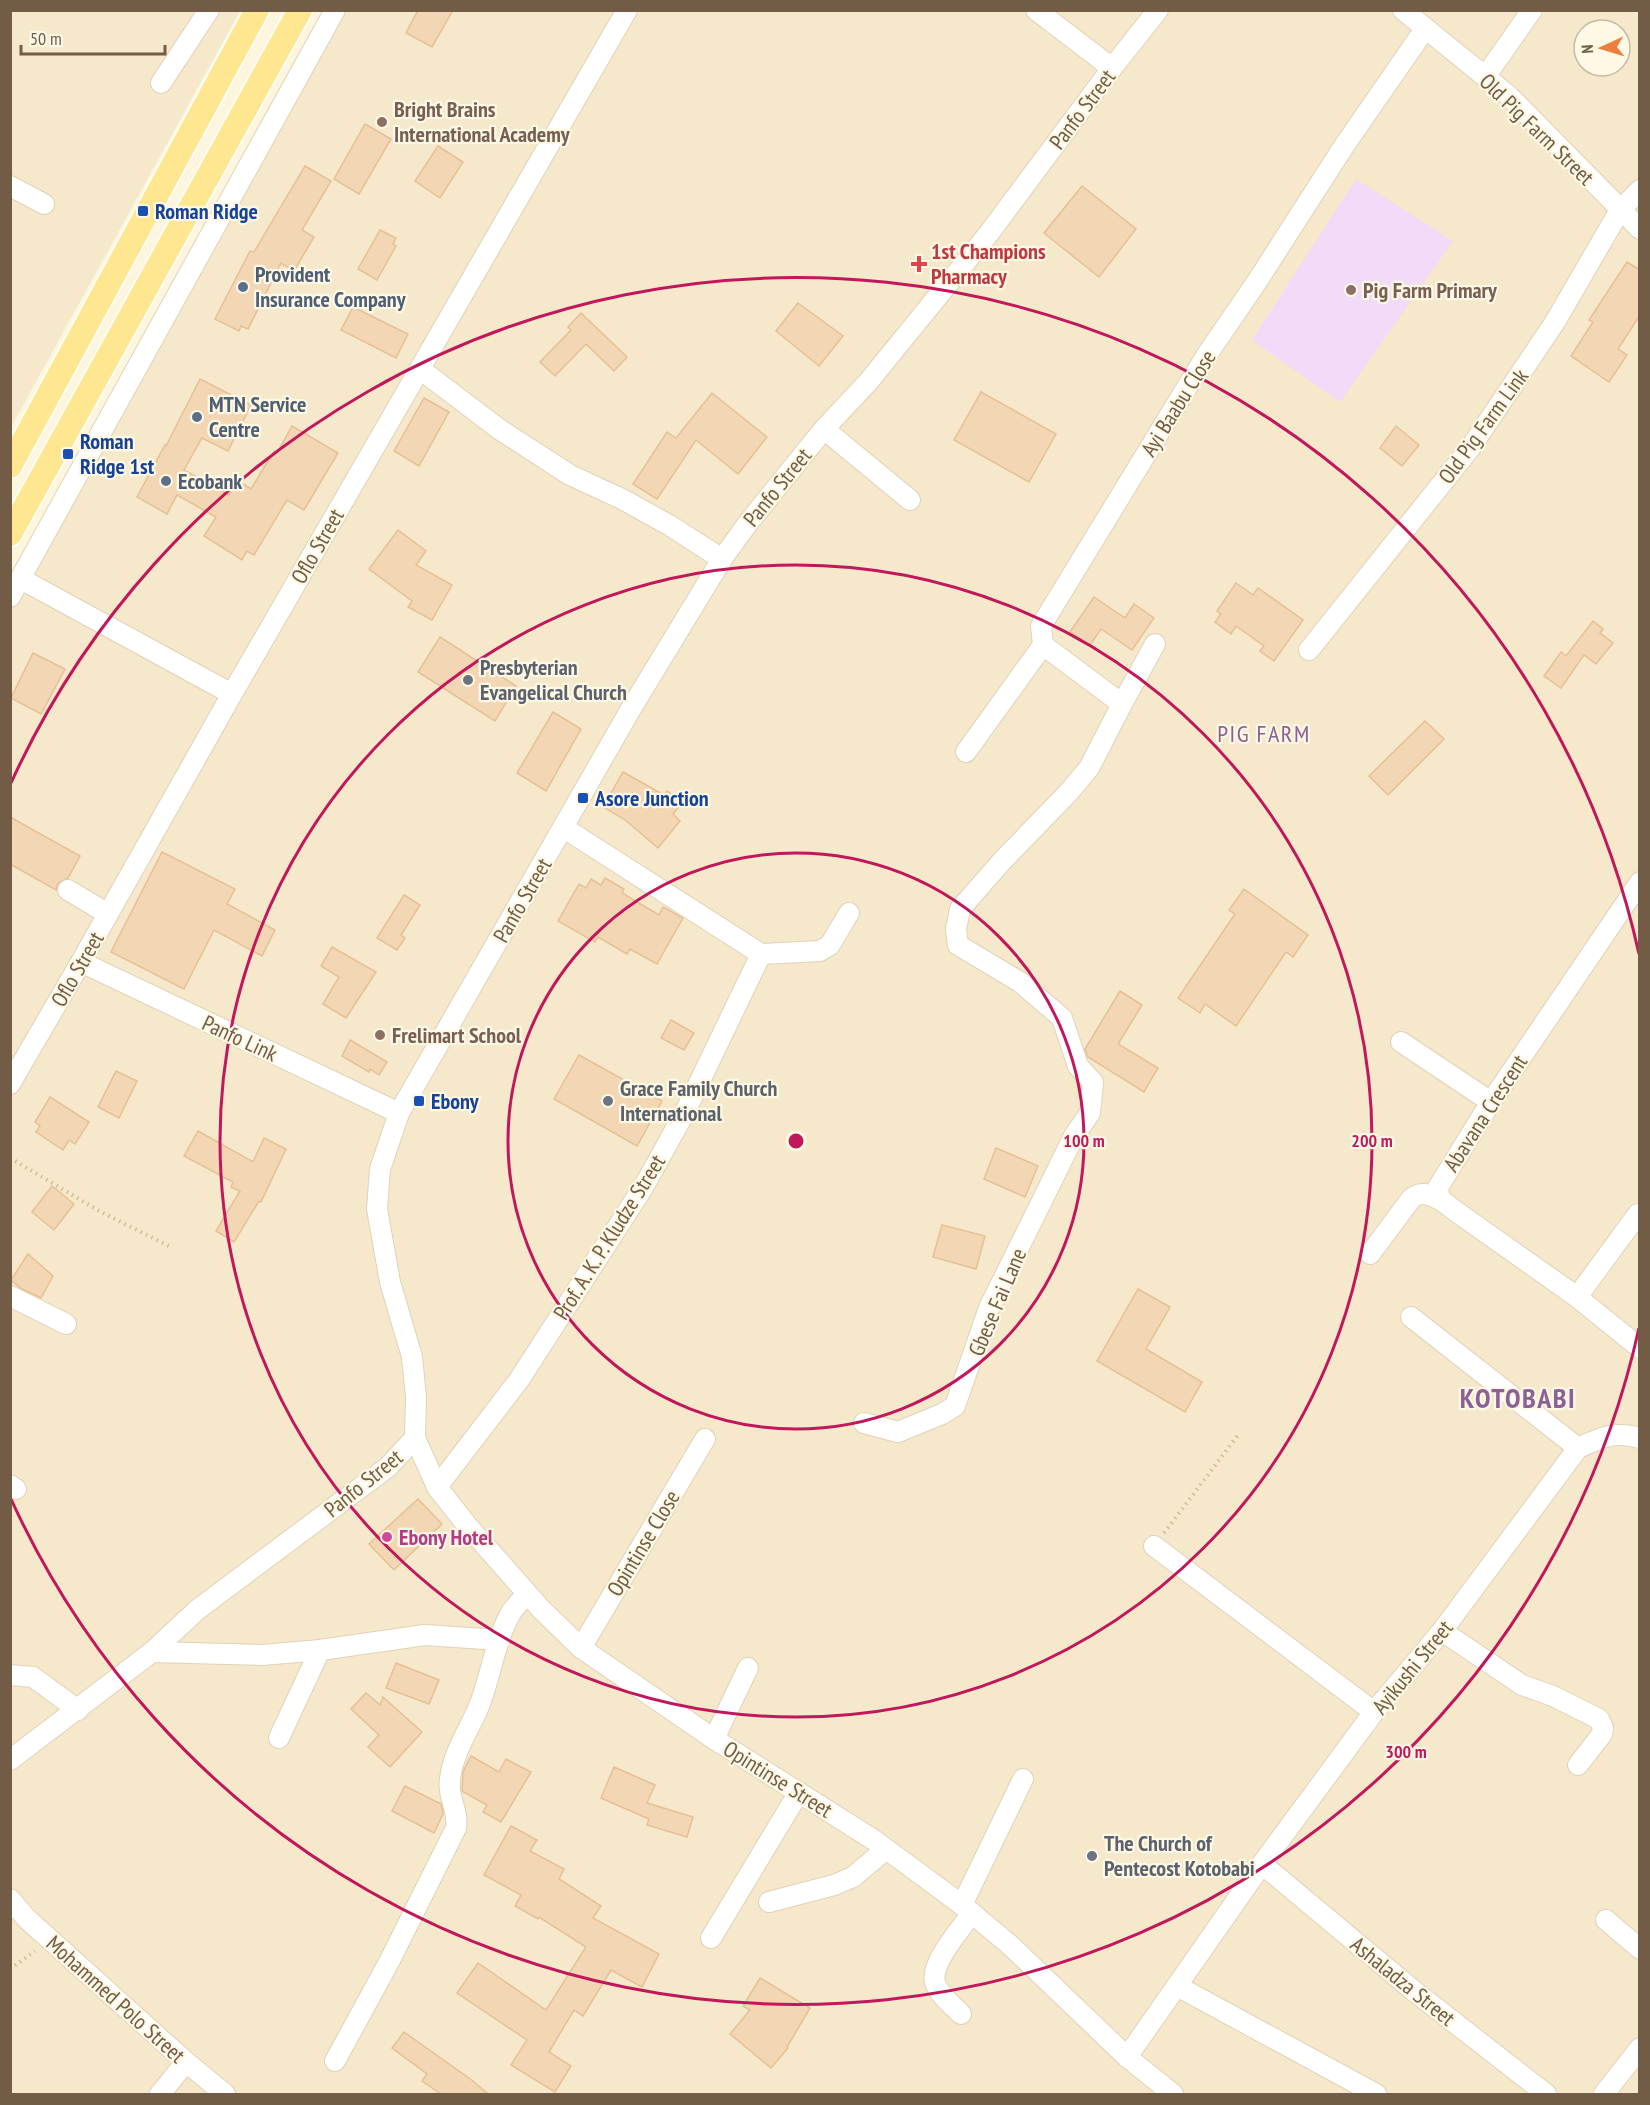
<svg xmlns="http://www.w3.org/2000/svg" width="1650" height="2105" viewBox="0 0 1650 2105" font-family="'PT Sans Narrow',sans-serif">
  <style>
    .residential { fill: #f5e8cb; fill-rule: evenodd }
    .education { fill: #f2daf9 }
    .building { fill: #f3d7b4; stroke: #e6c094; stroke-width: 1.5 }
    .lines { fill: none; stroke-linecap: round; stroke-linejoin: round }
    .minor-casing { stroke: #e1d2b9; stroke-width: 22 }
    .major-casing { stroke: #fff; stroke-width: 27 }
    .path { stroke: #d7ba98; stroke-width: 4; stroke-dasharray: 1.5 4.5; stroke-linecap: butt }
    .minor { stroke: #fff; stroke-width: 20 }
    .major { stroke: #ffe792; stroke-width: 24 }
    .ring { fill: none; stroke: #c2185b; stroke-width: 3 }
    .education-dot { fill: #8d6e63; stroke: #fff8e4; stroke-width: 2 }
    .transit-dot { fill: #1a4fb4; stroke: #fff8e4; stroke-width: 2 }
    .health-dot { fill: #e0444e; stroke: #fff8e4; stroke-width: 2 }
    .service-dot { fill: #5c6f8a; stroke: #fff8e4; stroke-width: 2 }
    .worship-dot { fill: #6b7280; stroke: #fff8e4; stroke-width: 2 }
    .hotel-dot { fill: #d1479c; stroke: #fff8e4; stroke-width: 2 }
    .labels { text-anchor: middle; stroke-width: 4.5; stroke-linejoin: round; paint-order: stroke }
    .education-label { font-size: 22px; font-weight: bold; fill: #785e54; stroke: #fff8e4; text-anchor: start }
    .street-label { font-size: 22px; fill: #735c45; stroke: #fff8e4 }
    .transit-label { font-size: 22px; font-weight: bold; fill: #164399; stroke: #fff8e4; text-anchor: start }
    .health-label { font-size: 22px; font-weight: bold; fill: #be3a42; stroke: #fff8e4; text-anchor: start }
    .service-label { font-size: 22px; font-weight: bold; fill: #4e5e75; stroke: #fff8e4; text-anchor: start }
    .worship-label { font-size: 22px; font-weight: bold; fill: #5b616d; stroke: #fff8e4; text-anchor: start }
    .hotel-label { font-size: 22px; font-weight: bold; fill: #b23c85; stroke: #fff8e4; text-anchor: start }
    .neighbourhood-label { font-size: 24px; letter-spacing: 1.5px; fill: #8d6097; stroke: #fff8e4 }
    .district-label { font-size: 28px; font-weight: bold; letter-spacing: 1.5px; fill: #8d6097; stroke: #fff8e4 }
    .centre { fill: #c2185b; stroke: #fff8e4; stroke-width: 3 }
    .ring-label { font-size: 18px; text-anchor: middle; font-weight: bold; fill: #c2185b; stroke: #fff8e4; stroke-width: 4.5; stroke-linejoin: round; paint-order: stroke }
  </style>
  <rect width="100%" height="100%" fill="#fdf5dd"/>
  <g class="residential">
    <polygon points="11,11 240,11 11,427"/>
    <path d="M343 11H1639V2094H11V592ZM1584 30H1620V66H1584Z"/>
  </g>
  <polygon class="education" points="1356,179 1453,241 1340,402 1252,340"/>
  <g class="building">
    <polygon points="418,10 453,10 432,47 406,33"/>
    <polygon points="365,124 391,139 359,194 334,179"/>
    <polygon points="438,146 463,162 440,198 415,181"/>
    <polygon points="305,166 331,181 302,230 314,237 294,271 281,263 248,329 241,326 239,331 215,319 250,251 254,252"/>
    <polygon points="1082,186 1136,229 1099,277 1044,233"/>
    <polygon points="380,230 396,238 393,244 396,246 377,280 358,269"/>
    <polygon points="1627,262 1640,270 1640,315 1618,349 1627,355 1609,382 1571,356 1593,322 1589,320"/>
    <polygon points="798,303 843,336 819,366 776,331"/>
    <polygon points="353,307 408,334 396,358 341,330"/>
    <polygon points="581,313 627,357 614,371 586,344 555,376 540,362 571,330 568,327"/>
    <polygon points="200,379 251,405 228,451 202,438 184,470 229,495 238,481 251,489 274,451 277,453 292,426 338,453 304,510 287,500 254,555 247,551 242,560 204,536 216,517 177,495 167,514 137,497 165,445 166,446"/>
    <polygon points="981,392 1056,434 1029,482 954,440"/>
    <polygon points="712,393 767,437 738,474 696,440 657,499 633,484 667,432 676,438"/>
    <polygon points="424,398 449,412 419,466 394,451"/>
    <polygon points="1396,426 1419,445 1402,466 1380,448"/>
    <polygon points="398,530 426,551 416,565 452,585 432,620 408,607 412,601 369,569"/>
    <polygon points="1236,583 1253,595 1258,588 1303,620 1274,661 1260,651 1264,646 1236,626 1231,634 1215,622 1221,614 1217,611"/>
    <polygon points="1094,597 1125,618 1134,604 1154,618 1132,650 1101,629 1090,645 1070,632"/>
    <polygon points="1593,621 1603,629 1600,633 1613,643 1596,664 1584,655 1561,688 1544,676 1561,652 1566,656"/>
    <polygon points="440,637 516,686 495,721 418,672"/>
    <polygon points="33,653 65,669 41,714 11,698"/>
    <polygon points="553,712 581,729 546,791 517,773"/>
    <polygon points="1425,721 1444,739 1388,795 1369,776"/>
    <polygon points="623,772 664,795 667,791 682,803 673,814 680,821 658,848 624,819 603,807"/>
    <polygon points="10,817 80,856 68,878 58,883 56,890 10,864"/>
    <polygon points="162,852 235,889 227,904 275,930 262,956 214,930 184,989 111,952"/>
    <polygon points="605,878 624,889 622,893 659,915 663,907 683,918 657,964 630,949 627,954 598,937 595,942 558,921 579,884 586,888 591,879 601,885"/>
    <polygon points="1244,889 1308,935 1293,957 1286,952 1236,1026 1205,1004 1200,1013 1178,998 1235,914 1229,910"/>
    <polygon points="404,895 420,905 401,935 405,938 397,950 377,938"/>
    <polygon points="332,947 376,972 346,1018 323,1004 339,977 321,966"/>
    <polygon points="1120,991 1142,1005 1118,1044 1158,1068 1144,1092 1088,1057 1085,1049"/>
    <polygon points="671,1020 694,1033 684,1050 661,1038"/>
    <polygon points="350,1040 387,1062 379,1075 370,1069 369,1072 342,1056"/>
    <polygon points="579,1055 662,1101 637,1146 554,1099"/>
    <polygon points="116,1071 137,1081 119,1118 98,1107"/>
    <polygon points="50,1097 89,1122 75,1144 69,1140 63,1150 36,1132 40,1126 35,1122"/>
    <polygon points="198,1131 253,1162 264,1138 286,1149 261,1202 259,1201 234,1242 216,1231 240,1191 231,1187 233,1182 184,1156"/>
    <polygon points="996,1148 1038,1166 1025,1197 984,1179"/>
    <polygon points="52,1186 74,1204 54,1230 32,1212"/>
    <polygon points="942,1225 985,1236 976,1269 933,1257"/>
    <polygon points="28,1254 53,1276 41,1298 22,1289 11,1280"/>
    <polygon points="1138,1289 1170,1307 1146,1349 1202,1382 1185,1412 1097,1361"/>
    <polygon points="418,1499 442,1524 394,1570 369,1544"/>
    <polygon points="396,1663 439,1680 429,1704 386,1688"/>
    <polygon points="366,1693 380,1705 383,1697 422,1732 390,1767 368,1747 379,1735 351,1709"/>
    <polygon points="471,1756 499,1772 506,1759 531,1772 501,1822 483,1812 487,1805 462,1791 463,1772"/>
    <polygon points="614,1767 655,1785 647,1803 693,1817 687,1837 647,1825 649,1819 601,1798"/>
    <polygon points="405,1786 441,1804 443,1814 434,1833 392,1811"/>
    <polygon points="511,1826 537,1840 530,1851 564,1869 559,1879 601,1906 593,1918 659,1954 642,1987 611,1970 583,2016 574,2010 549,2052 571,2066 555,2092 511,2065 527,2040 457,1993 478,1963 546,2010 586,1947 539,1917 538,1919 515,1906 521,1895 484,1875"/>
    <polygon points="760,1978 810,2008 787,2047 788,2048 771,2068 730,2034 750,2010 743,2006"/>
    <polygon points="404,2032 473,2081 488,2094 441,2094 422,2081 427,2074 392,2048"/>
  </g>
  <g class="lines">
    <g class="minor-casing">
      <g id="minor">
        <polyline points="1036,10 1112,68"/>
        <polyline points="1403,10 1509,96 1640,229"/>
        <polyline points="1485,77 1532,10"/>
        <polyline points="161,83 209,10"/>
        <polyline points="10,186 44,204"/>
        <polyline points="420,369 499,429 570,475 622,499 669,525 722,559"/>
        <polyline points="824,429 910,500"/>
        <polyline points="21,579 232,694"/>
        <polyline points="10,597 335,10"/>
        <polyline points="1155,644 1122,704 1043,645 1041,626 1206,356 1258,280 1344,146 1425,29"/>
        <polyline points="1309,650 1471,447 1555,322 1620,210 1640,190"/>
        <polyline points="966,752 1043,645"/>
        <polyline points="564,828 761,954"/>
        <polyline points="1640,882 1491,1102 1437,1189 1441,1200 1454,1210 1577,1297 1640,1348"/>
        <polyline points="68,890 108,914"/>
        <polyline points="761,954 820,951 830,945 849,913"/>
        <polyline points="81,962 399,1113"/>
        <polyline points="1401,1042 1491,1102"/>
        <polyline points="10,1084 81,962 232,694 627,10"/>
        <path d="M1370 1254 1411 1199C1421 1190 1429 1195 1441 1200"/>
        <polyline points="10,1296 66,1324"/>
        <polyline points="1577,1297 1638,1214"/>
        <polyline points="1411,1317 1578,1448"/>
        <polyline points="864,1423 898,1432 942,1414 955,1406 989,1308 1074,1136 1090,1113 1093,1082 1078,1066 1062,1018 1020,982 958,945 956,929 960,909 1003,860 1068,793 1089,768 1122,704"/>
        <polyline points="415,1438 437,1487 466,1524 541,1609 581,1648 714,1739 874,1840 962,1905 1010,1945 1127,2057 1173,2094"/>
        <polyline points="10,1485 16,1489"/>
        <polyline points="437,1487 519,1380 644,1186 685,1112 761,954"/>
        <polyline points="1154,1546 1374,1712"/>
        <polyline points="1442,1631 1522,1685 1553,1696 1599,1719 1603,1728 1602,1734 1578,1765"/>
        <polyline points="581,1648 705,1439"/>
        <polyline points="152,1652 262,1655 320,1650 425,1635 500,1640"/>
        <polyline points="10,1675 33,1677 78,1710"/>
        <polyline points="279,1738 320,1650"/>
        <polyline points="714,1739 748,1668"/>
        <polyline points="10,1760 152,1652 197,1610 388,1467 415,1438 416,1397 412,1357 390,1282 377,1209 380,1169 399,1113 632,707 722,559 748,523 824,429 869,381 990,232 1112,68 1158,10"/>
        <polyline points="1262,1864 1414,1991 1546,2094"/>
        <polyline points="10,1899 26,1918 186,2062 225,2094"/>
        <polyline points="769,1902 834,1885 853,1877 886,1849"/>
        <polyline points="962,1905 1023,1779"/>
        <polyline points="1606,1920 1640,1949"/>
        <polyline points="711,1938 799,1792"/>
        <polyline points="1177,1986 1376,2094"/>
        <path d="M961 2014C952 2005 938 1994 935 1982 930 1963 961 1929 972 1913"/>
        <path d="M1127 2057 1262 1864 1374 1712 1442 1631 1578 1448C1602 1437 1614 1431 1640 1438"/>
        <path d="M335 2061 389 1962 456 1828C459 1811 447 1796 450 1779 453 1754 467 1733 477 1711 491 1679 494 1641 512 1611 517 1605 522 1599 527 1594"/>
        <polyline points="160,2094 186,2062"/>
        <polyline points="1604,2094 1640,2048"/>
      </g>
    </g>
    <g class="major-casing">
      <g id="major">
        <polyline points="10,466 257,10"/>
        <polyline points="10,534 300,10"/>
      </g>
    </g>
    <g class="path">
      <polyline points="10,1158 101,1212 171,1247"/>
      <polyline points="1164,1533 1238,1435"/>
      <polyline points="10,1969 35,1951"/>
    </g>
    <use href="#minor" class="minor"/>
    <use href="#major" class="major"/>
  </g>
  <g class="ring">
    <circle cx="796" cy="1141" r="288"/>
    <circle cx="796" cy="1141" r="576"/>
    <path d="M1639 1328A863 863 0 0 1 11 1499M11 783A863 863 0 0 1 1639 954"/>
  </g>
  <g class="education-dot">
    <circle cx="382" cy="122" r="6"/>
    <circle cx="1351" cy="290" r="6"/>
    <circle cx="380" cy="1035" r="6"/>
  </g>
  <g class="transit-dot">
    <rect x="137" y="205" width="12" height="12" rx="3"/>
    <rect x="62" y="448" width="12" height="12" rx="3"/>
    <rect x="577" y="792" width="12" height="12" rx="3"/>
    <rect x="413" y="1095" width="12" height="12" rx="3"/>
  </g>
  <path class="health-dot" d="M916 255h6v6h6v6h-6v6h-6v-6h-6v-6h6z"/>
  <g class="service-dot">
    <circle cx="243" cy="287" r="6"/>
    <circle cx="197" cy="417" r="6"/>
    <circle cx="166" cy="481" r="6"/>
  </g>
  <g class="worship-dot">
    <circle cx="468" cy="680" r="6"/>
    <circle cx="608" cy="1101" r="6"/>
    <circle cx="1092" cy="1856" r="6"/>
  </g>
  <circle class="hotel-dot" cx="387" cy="1537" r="6"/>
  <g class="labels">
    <g class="education-label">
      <text x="394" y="117">Bright Brains<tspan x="394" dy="25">International Academy</tspan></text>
      <text x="1363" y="298">Pig Farm Primary</text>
      <text x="392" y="1043">Frelimart School</text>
    </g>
    <g class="street-label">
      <text transform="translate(1082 109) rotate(-53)" y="8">Panfo Street</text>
      <text transform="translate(1537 129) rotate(44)" y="8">Old Pig Farm Street</text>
      <text transform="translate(1178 403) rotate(-58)" y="8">Ayi Baabu Close</text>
      <text transform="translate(1483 426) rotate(-54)" y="8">Old Pig Farm Link</text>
      <text transform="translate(777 487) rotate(-51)" y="8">Panfo Street</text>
      <text transform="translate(317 546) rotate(-60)" y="8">Oflo Street</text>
      <text transform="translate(522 900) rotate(-60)" y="8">Panfo Street</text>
      <text transform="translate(77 969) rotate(-60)" y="8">Oflo Street</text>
      <text transform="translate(240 1038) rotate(25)" y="8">Panfo Link</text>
      <text transform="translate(1485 1113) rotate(-57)" y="8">Abavana Crescent</text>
      <text transform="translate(609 1237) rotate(-58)" y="8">Prof. A. K. P. Kludze Street</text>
      <text transform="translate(997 1302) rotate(-67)" y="8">Gbese Fai Lane</text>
      <text transform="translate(363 1483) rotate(-39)" y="8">Panfo Street</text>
      <text transform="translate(643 1543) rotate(-59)" y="8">Opintinse Close</text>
      <text transform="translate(1412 1667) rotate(-51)" y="8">Ayikushi Street</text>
      <text transform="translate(778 1779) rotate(32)" y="8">Opintinse Street</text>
      <text transform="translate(1403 1981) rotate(39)" y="8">Ashaladza Street</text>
      <text transform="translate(116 1999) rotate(42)" y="8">Mohammed Polo Street</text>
    </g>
    <g class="transit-label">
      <text x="155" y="219">Roman Ridge</text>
      <text x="80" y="449">Roman<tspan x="80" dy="25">Ridge 1st</tspan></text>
      <text x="595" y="806">Asore Junction</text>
      <text x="431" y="1109">Ebony</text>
    </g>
    <g class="health-label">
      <text x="931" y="259">1st Champions<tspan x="931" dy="25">Pharmacy</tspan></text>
    </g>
    <g class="service-label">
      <text x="255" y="282">Provident<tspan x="255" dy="25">Insurance Company</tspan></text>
      <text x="209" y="412">MTN Service<tspan x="209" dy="25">Centre</tspan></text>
      <text x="178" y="489">Ecobank</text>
    </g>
    <g class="worship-label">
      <text x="480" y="675">Presbyterian<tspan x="480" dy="25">Evangelical Church</tspan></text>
      <text x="620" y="1096">Grace Family Church<tspan x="620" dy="25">International</tspan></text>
      <text x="1104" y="1851">The Church of<tspan x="1104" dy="25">Pentecost Kotobabi</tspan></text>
    </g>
    <g class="hotel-label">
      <text x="399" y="1545">Ebony Hotel</text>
    </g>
    <g class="neighbourhood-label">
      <text x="1264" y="742">PIG FARM</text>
    </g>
    <g class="district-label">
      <text x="1518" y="1408">KOTOBABI</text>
    </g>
  </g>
  <circle cx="796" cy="1141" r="9" class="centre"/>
  <g class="ring-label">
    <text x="1084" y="1147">100 m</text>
    <text x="1372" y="1147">200 m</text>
    <text x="1406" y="1758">300 m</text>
  </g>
  <rect width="1650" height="2105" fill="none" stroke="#735c45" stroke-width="24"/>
  <g transform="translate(1602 48) rotate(266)"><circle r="28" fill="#fff8e4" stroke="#c7baa4" stroke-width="1.5"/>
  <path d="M0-4.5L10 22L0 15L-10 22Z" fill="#ed7f3c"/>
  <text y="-9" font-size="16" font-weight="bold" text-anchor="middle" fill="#735c45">N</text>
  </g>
  <path d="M21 45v9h144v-9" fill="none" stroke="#735c45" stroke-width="3"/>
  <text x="30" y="45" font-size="18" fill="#735c45" stroke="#fff8e4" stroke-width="4.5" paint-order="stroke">50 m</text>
</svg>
